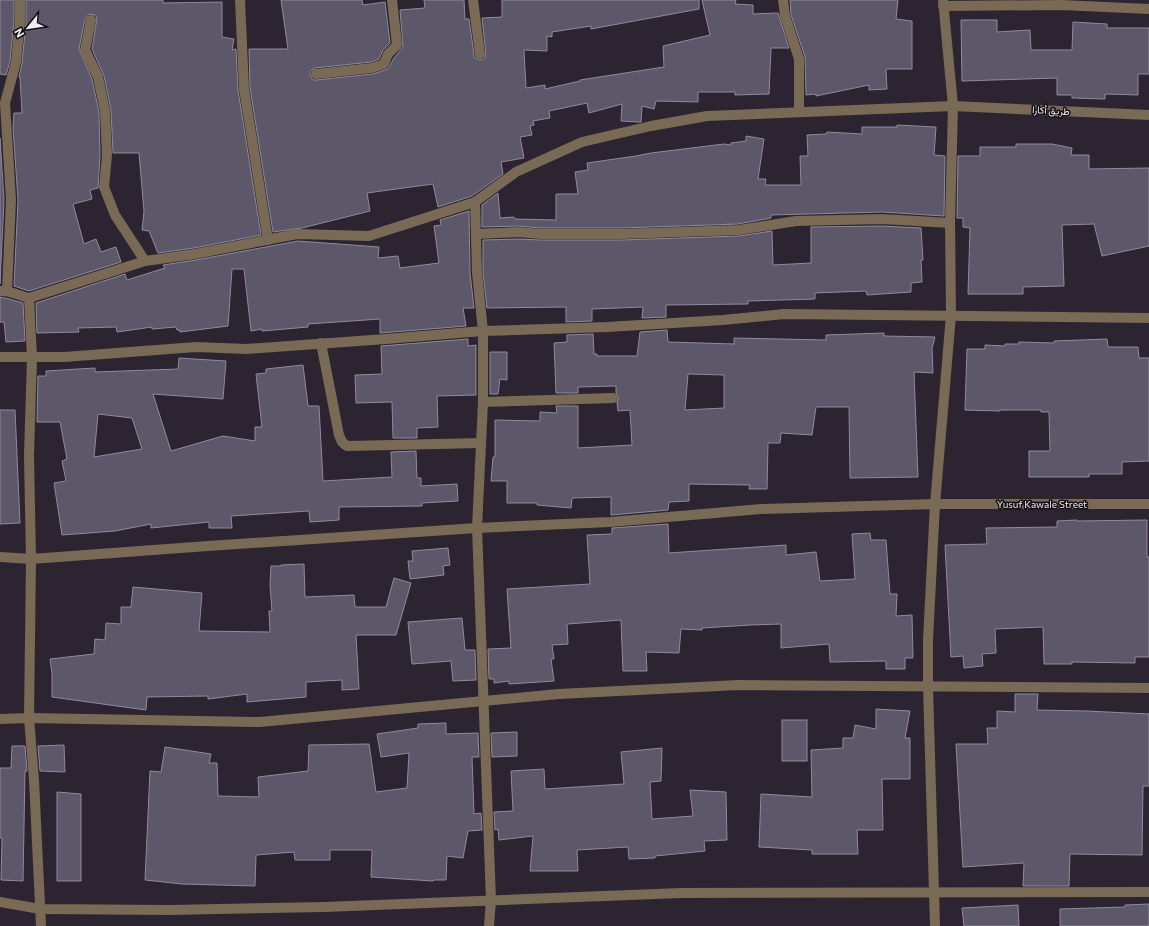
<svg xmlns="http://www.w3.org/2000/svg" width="1149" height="926" viewBox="0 0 1149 926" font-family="Commissioner,Vazirmatn,sans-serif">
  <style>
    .building { fill: #5d5869; stroke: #8f8a9c; fill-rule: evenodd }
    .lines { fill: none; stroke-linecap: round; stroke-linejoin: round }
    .minor { stroke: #786a54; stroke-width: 10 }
    .tertiary { stroke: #786a54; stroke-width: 10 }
    .labels { text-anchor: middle; stroke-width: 3; stroke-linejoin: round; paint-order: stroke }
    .street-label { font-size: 10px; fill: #f1ebf4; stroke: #130f15 }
  </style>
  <rect width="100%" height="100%" fill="#2d2432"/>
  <g class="building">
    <polygon points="0,0 14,0 14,21 10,61 6,75 0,74"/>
    <polygon points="26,0 163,0 163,3 222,2 222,37 234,39 232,50 236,49 238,90 261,235 194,248 158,253 149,231 142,230 144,211 139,153 113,153 111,110 104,76 92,49 97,18 95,15 89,14 85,19 79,49 92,79 99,112 100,155 98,188 90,190 92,199 73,204 84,244 96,239 101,252 116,247 121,262 29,291 14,286 18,200 13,128 14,113 22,113 20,77 19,77 22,63 26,22"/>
    <polygon points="281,0 362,0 363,5 385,2 390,43 383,50 379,59 371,62 315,68 310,71 310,75 313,80 316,80 373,74 388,69 394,58 403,47 400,10 425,8 424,0 464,0 465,19 469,19 474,55 475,58 480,60 484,59 486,54 482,18 502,17 502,0 699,0 699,9 591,29 591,26 552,32 552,37 547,36 547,51 524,50 526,88 545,85 545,89 580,81 580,80 664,67 663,46 710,35 702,0 736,0 735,4 753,5 753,14 778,13 789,48 771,48 769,94 735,95 735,92 698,92 698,102 656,101 654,109 642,106 641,122 639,122 621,121 622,104 589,113 587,103 549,111 550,118 533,121 534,125 530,126 532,135 520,137 524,158 501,162 503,174 472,196 438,207 433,184 367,193 370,211 302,228 273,232 250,88 249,49 288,49"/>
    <polygon points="790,0 898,0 896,19 912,21 912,69 886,69 887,89 869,90 869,85 816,96 816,94 806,95 805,57 791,15"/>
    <polygon points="961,20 997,20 997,32 1030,30 1031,50 1072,50 1073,22 1107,24 1107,28 1149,28 1149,74 1138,74 1138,95 1105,94 1105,99 1072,98 1072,95 1057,95 1057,78 962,81"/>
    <polygon points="897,125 936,127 934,155 945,156 944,216 882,212 771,215 771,218 738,224 621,228 540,228 519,226 482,227 482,205 498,193 500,218 514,217 515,219 556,220 556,194 578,194 575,172 588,170 587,163 636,156 651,153 724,144 731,145 731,143 746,141 746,136 764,139 758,179 766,179 765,185 801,185 800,156 808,156 807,135 826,134 827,132 862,134 862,127 897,127"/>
    <polygon points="0,138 4,200 0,284"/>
    <polygon points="1016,144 1052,144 1072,148 1071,155 1089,155 1089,169 1149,168 1149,246 1102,256 1094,224 1062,225 1064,286 1023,287 1023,294 968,294 970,228 963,227 963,218 957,218 958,156 980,156 980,147 1016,147"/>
    <polygon points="469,211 470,273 474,308 463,308 466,326 380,333 380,319 308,324 308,327 262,331 262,329 251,331 244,269 232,269 228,326 180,332 180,330 177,330 176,327 152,329 152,327 117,332 116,327 78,328 79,332 37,333 36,303 125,274 127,280 165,268 163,265 196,260 298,241 379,247 378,258 398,256 400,268 439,263 434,226 441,225 440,220"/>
    <polygon points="882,226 921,228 923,260 921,260 922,282 911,283 911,292 867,295 866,291 815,293 815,299 748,301 748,304 666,305 666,317 642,318 643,307 592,309 592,321 566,322 566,307 487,308 483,273 483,240 519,239 540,240 621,240 739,236 772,231 773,265 811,263 811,227"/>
    <polygon points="0,297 9,299 23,303 25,341 6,342 4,322 0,322"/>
    <path d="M667 330 668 342 734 344V338L826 340V335L884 333V336L935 337 932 348 933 373 914 372 918 477 850 478 849 407H816L812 435 781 433 780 443H768L767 489H749L750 485 689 484V501L669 502 668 510 611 515V497L572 498 571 508 537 505V503H507V481H491L493 457H495V420L540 421V412L557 413 556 406H578V448L632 445 630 410 618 411 617 403 619 397 616 393V386L578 387V393H556L554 343 567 342V335L593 334 594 354H597V356H637L640 332ZM688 374 724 375V408L685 410Z"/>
    <polygon points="468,339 468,346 476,345 476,395 437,396 438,427 417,428 417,438 393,438 392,402 356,403 355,375 382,374 381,346"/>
    <polygon points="1107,339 1108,347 1138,347 1139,358 1149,358 1149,461 1122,462 1122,474 1089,474 1089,477 1029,477 1029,451 1050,451 1049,412 1041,412 1041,410 1000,410 1000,411 965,410 967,349 985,349 985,345 1005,346 1005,344 1019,344 1019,342 1054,343 1054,341"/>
    <polygon points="490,352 507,352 507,380 500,379 498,394 490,394"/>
    <path d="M179 358 226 361 223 399 153 394 171 451 223 436 255 441V427H262L256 374 266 373V369L303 365 308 406H319L323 481 392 477 391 452 416 451 417 478H421V486L457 484 458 501 422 503V506L339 507V520L310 522 309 511 231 516 232 528H209V522L151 528V524L115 531 62 535 54 483 66 481 62 461 67 459 60 422H37L38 376H46V371L95 368V372L178 369ZM98 414 132 418 142 449 94 457Z"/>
    <polygon points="0,410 15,410 20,523 0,524"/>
    <polygon points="1077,520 1077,521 1147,520 1147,557 1149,557 1149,657 1135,657 1135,663 1072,662 1072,664 1044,664 1043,627 995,629 996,653 982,654 983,666 964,668 963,656 951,657 945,545 987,544 986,528 1057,527 1057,521"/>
    <polygon points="668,524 669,553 786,545 786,555 816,552 820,581 855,579 852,534 870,533 871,540 886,540 890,594 897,594 896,616 912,615 913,658 905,658 905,669 886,669 886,661 830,662 829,644 781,648 781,624 751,625 702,628 702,630 681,629 679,653 646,652 647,671 623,671 621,620 567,624 568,644 552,645 554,659 551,659 554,681 509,684 509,681 494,683 494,679 489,679 488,649 511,648 507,589 590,584 587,535 612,534 612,528"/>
    <polygon points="448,548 450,565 443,566 444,575 410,579 408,561 413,561 412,551"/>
    <polygon points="304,564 305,597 354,595 355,607 386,607 394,578 411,583 396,635 356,635 359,689 342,690 342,680 306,682 306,697 247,702 247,694 208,699 208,696 147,697 146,710 52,697 52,673 50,659 94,654 95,639 105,640 106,623 121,624 121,607 131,607 133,587 202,593 199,631 270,632 269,611 272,611 270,585 271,566 281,566 281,565"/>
    <polygon points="462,618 465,650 475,650 476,680 453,681 451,661 412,664 408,622"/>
    <polygon points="1015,694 1038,694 1037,710 1087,711 1149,714 1149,786 1143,786 1142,855 1070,854 1069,886 1023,886 1024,863 963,867 956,744 988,744 987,728 997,728 997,711 1015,712"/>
    <polygon points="876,709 910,711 905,738 910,738 910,779 882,779 883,830 857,830 858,854 812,854 812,850 759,847 761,794 812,797 811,750 843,748 843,738 853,738 855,725 876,729"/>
    <rect x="782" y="720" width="25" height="41"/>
    <polygon points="446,723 446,734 478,733 479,757 472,757 474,814 481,813 482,830 468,831 463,858 447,856 446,880 434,880 433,881 371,877 372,850 330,850 330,860 295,860 294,852 256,855 255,886 182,884 145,880 150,771 161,772 165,747 211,754 209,763 217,763 218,796 259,797 258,777 308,771 309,745 369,744 376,792 407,788 409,753 381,757 377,734 418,728 418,724"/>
    <polygon points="517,732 517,756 492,757 491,733"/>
    <polygon points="64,745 65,772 40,771 38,746"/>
    <polygon points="12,746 25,746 27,771 25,771 23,881 1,880 2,838 0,838 0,768 11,768"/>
    <polygon points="662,748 661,781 650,782 652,819 693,816 690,790 726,792 727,840 704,841 705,851 655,856 655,858 629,859 628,847 577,850 578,871 530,871 533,836 499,840 498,829 495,830 494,812 513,811 511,771 544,769 545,789 624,784 621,752"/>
    <polygon points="57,792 81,794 81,881 57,881"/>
    <polygon points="1149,904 1149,926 1060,926 1060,909 1125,907 1125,905"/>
    <polygon points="1018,905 1019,926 964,926 962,908"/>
  </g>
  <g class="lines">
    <g class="minor">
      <polyline points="240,0 244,89 268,240"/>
      <polyline points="473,0 480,54"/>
      <polyline points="783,0 785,16 799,59 799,112"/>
      <polyline points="943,6 1061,5 1149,9"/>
      <polyline points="91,20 85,50 98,77 105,111 107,155 104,187 115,215 145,261"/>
      <polyline points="316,74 372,68 384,64 388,54 397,45 392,0"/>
      <polyline points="953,106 1149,115"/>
      <polyline points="475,202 477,273 483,331 483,402 477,528 491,900 489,926"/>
      <polyline points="476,234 519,232 540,234 621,234 739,230 796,221 882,219 950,223"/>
      <polyline points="7,290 11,200 5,103 16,62 20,21 20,0"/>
      <polyline points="29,298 32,358 29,455 31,559 29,718 34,780 41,926"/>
      <polyline points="321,343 339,435 342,442 347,446 481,443"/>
      <polyline points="0,357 64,357 196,347 247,349 386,339 483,331 607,327 723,320 784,314 1149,318"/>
      <polyline points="483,402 613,398"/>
      <polyline points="0,557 31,559 208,546 477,528 610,522 761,509 935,504 1149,504"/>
      <polyline points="0,719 29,718 260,722 559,694 738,685 1149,688"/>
      <polyline points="0,902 40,909 169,910 325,907 681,893 1149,892"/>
    </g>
    <g class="tertiary">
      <path d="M0 291C10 290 19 296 29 298L145 261 195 254 297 234 369 236 475 202 516 172 582 142 651 126 707 116 953 106"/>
      <polyline points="935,926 928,687 928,640 935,504 951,315 950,223 953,106 943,0"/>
    </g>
  </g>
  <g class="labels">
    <g class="street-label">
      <text transform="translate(1051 110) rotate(3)" y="4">طريق أكارا</text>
      <text x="1042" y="508">Yusuf Kawale Street</text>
    </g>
  </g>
  <g transform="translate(28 28) rotate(240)" stroke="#130f15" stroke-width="3" paint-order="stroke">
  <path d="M0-3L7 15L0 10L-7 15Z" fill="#f1ebf4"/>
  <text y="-6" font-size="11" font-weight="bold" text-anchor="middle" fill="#f1ebf4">N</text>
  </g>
</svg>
